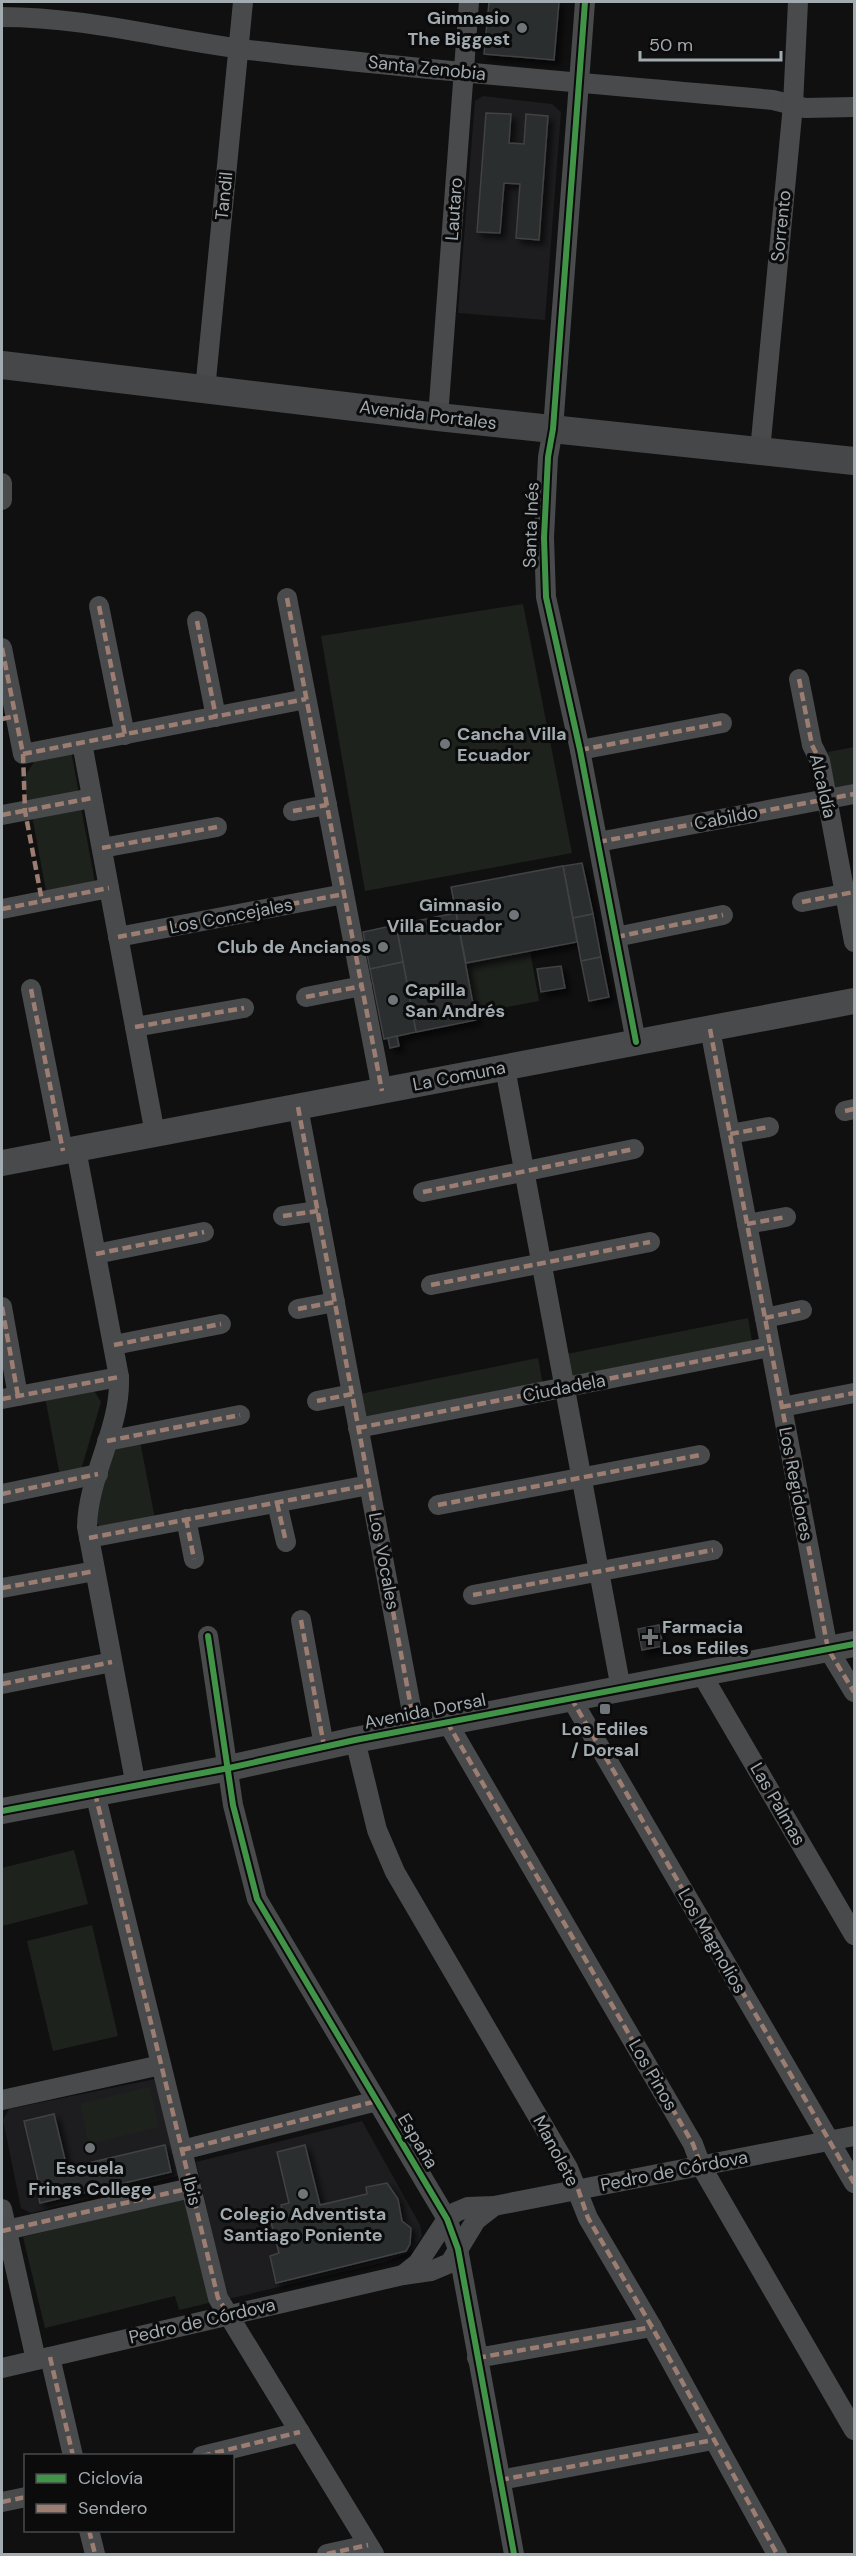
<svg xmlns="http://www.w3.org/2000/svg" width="856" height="2556" viewBox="0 0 856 2556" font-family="'DM Sans',sans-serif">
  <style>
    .built { fill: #1d1d1f }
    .green { fill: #1e221d }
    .building { fill: #2c2d2e; stroke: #404244; stroke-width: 1.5; filter: url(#shadow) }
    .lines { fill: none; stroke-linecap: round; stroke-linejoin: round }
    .minor { stroke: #484a4c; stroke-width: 20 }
    .tertiary { stroke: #484a4c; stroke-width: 26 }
    .secondary { stroke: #454748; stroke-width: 28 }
    .quiet { stroke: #9b7d72; stroke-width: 4.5; stroke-dasharray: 9 4.5; stroke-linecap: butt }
    .cycleway-casing { stroke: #0b0b0c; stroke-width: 10 }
    .cycleway { stroke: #419447; stroke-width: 6 }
    .poi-dot { fill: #6f7578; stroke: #0b0b0c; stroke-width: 2 }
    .labels { text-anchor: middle; stroke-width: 6; stroke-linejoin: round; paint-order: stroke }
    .poi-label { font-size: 18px; font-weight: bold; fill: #a2abb0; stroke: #0b0b0c; text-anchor: end }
    .street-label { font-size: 18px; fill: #a2abb0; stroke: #0b0b0c }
  </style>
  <defs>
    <filter id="shadow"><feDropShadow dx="5" dy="5" stdDeviation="3" flood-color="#0009"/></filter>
  </defs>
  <rect width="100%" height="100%" fill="#101011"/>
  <g class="built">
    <polygon points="483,96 552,104 561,112 545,320 458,313 475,101"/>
    <polygon points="155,2079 178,2176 31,2213 21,2208 3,2120 9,2109"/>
    <polygon points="362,2121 420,2225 422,2236 413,2251 385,2262 228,2299 196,2162"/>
  </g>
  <g class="green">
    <polygon points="523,604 572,853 365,891 321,636"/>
    <polygon points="854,747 854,788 835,791 828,752"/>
    <polygon points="71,751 79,794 28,803 23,779 36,759"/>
    <polygon points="81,807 96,888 47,896 32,816"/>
    <polygon points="530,951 539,1001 475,1013 466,963"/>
    <polygon points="748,1318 753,1347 571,1381 567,1354"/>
    <polygon points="538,1358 543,1385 366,1422 360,1394"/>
    <polygon points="93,1389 101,1402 80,1473 60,1476 45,1397"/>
    <polygon points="140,1441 155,1519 101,1530 96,1521 98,1505 116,1446"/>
    <polygon points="74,1850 88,1904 2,1926 2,1868"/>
    <polygon points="92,1925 118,2036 53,2051 27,1941"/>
    <polygon points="149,2087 159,2127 89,2144 80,2104"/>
    <polygon points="187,2197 213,2302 179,2310 175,2296 45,2328 23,2237"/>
  </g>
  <g class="building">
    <polygon points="489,2 559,2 554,60 484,54"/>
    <polygon points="486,113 511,114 509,143 524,144 526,114 548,116 539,240 516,238 520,184 504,183 500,233 477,232"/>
    <polygon points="582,863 593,914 573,918 563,866"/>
    <polygon points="563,866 577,942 466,963 451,887"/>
    <polygon points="456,913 476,1020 416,1032 396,925"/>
    <polygon points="593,914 601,957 581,961 573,918"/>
    <polygon points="396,925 403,962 370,969 363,932"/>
    <polygon points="601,957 609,997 589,1001 581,961"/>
    <polygon points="403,962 416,1032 384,1039 370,969"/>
    <polygon points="561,966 565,988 541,992 537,969"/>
    <polygon points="397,1036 399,1046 390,1048 388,1038"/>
    <polygon points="659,1625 663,1646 642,1650 638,1629"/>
    <polygon points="54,2114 67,2168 165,2145 171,2172 40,2203 36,2186 39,2185 24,2121"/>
    <polygon points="305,2145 320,2205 367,2194 366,2187 387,2183 398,2199 402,2221 411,2228 410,2244 406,2251 276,2283 270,2256 279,2253 271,2222 284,2220 281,2205 289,2203 277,2152"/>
  </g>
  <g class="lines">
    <g class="minor">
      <polyline points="585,2 553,429 548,457 544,538 546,597 580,750 636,1042"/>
      <path d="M2 17C88 17 172 41 258 51 429 71 601 84 773 100L805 108 854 107"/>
      <polyline points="205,390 243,2"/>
      <polyline points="438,417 469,2"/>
      <polyline points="760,451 793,105 798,2"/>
      <polyline points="2,483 2,500"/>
      <polyline points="287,598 382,1091"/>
      <polyline points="99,606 125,735"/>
      <polyline points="197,621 216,717"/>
      <polyline points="2,648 23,754 306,699"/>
      <polyline points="799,679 812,745 820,761 854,942"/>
      <polyline points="82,743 155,1134"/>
      <polyline points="580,750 722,723"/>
      <polyline points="293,811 327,805"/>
      <polyline points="2,815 92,798"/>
      <polyline points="598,842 854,794"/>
      <polyline points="102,848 217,827"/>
      <polyline points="802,902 854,892"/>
      <polyline points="2,909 109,888"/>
      <polyline points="118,937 344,894"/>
      <polyline points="616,937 723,915"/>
      <polyline points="31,989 63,1151"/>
      <polyline points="306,997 362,986"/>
      <polyline points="135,1027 244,1008"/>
      <polyline points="710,1029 828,1649 854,1692"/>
      <polyline points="505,1068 621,1689"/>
      <polyline points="298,1107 415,1728"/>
      <polyline points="845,1111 854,1109"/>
      <polyline points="730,1134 769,1127"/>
      <path d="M76 1149 119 1377C121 1429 88 1475 87 1527L136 1786"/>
      <polyline points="423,1192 634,1149"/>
      <polyline points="283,1216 318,1211"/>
      <polyline points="747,1224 786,1217"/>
      <polyline points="96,1254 204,1232"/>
      <polyline points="431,1285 650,1242"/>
      <polyline points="2,1307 18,1396"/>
      <polyline points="298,1309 335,1302"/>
      <polyline points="765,1318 802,1310"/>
      <polyline points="114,1345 221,1324"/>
      <polyline points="2,1399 119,1377"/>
      <polyline points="317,1401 352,1394"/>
      <polyline points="782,1407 854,1393"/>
      <polyline points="358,1428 770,1347"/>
      <polyline points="107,1441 240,1415"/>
      <polyline points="2,1494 98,1474"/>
      <polyline points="277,1503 286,1542"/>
      <polyline points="438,1505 700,1455"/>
      <polyline points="186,1519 194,1559"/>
      <polyline points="89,1538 369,1485"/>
      <polyline points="2,1588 95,1571"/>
      <polyline points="473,1595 713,1550"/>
      <polyline points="301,1620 324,1746"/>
      <polyline points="208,1636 233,1805 257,1899 447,2219 458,2249 514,2554"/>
      <polyline points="701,1673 854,1935"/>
      <polyline points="2,1684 112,1662"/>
      <polyline points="571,1698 854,2183"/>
      <polyline points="447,1722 693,2144 701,2166 854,2430"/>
      <polyline points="355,1740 377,1830 395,1872 568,2168 588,2218 652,2327 777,2554"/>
      <polyline points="95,1793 218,2298 374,2554"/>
      <polyline points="2,2100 161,2065"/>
      <polyline points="182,2150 377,2101"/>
      <polyline points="2,2209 36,2360"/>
      <polyline points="2,2231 191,2188"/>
      <polyline points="403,2275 418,2263 447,2219 456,2212 468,2207 494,2206 854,2136"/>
      <polyline points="50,2357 73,2456"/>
      <polyline points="477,2358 652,2327"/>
      <polyline points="2,2368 403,2275 431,2271 450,2263 476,2220 494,2206"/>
      <polyline points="202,2456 300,2432"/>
      <polyline points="500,2480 713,2440"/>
      <polyline points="2,2502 26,2497"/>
      <polyline points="89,2530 95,2554"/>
      <polyline points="327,2554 368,2545"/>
    </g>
    <g class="tertiary">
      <polyline points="2,1163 854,1001"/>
      <polyline points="2,1811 229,1768 355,1740 854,1644"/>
    </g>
    <polyline class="secondary" points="2,365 438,417 854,461"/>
    <g class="quiet">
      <polyline points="287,598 382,1091"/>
      <polyline points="99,606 125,735"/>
      <polyline points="197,621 216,717"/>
      <polyline points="2,648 23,754 25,811 42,901"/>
      <polyline points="799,679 812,745 820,761"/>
      <polyline points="2,719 15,716"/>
      <polyline points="580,750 722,723"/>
      <polyline points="23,754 306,699"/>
      <polyline points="293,811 327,805"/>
      <polyline points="2,815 92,798"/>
      <polyline points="598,842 854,794"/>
      <polyline points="102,848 217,827"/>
      <polyline points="802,902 854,892"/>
      <polyline points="2,909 109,888"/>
      <polyline points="118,937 344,894"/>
      <polyline points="616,937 723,915"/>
      <polyline points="31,989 63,1151"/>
      <polyline points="306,997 362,986"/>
      <polyline points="135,1027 244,1008"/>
      <polyline points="710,1029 828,1649 854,1692"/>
      <polyline points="298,1107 415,1728"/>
      <polyline points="845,1111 854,1109"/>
      <polyline points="730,1134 769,1127"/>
      <polyline points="423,1192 634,1149"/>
      <polyline points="283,1216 318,1211"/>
      <polyline points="747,1224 786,1217"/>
      <polyline points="96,1254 204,1232"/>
      <polyline points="431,1285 650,1242"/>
      <polyline points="2,1307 18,1396"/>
      <polyline points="298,1309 335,1302"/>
      <polyline points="765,1318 802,1310"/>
      <polyline points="114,1345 221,1324"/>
      <polyline points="2,1399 119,1377"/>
      <polyline points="317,1401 352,1394"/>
      <polyline points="782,1407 854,1393"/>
      <polyline points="358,1428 770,1347"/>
      <polyline points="107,1441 240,1415"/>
      <polyline points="2,1494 98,1474"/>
      <polyline points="277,1503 286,1542"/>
      <polyline points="438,1505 700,1455"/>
      <polyline points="186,1519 194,1559"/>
      <polyline points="89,1538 369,1485"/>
      <polyline points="2,1588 95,1571"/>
      <polyline points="473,1595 713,1550"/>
      <polyline points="301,1620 324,1746"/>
      <polyline points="2,1684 112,1662"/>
      <polyline points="571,1698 854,2183"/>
      <polyline points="447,1722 693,2144 701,2166"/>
      <polyline points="95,1793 218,2298 229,2315"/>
      <polyline points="182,2150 377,2101"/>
      <polyline points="578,2189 588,2218 652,2327 777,2554"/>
      <polyline points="2,2231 191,2188"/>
      <polyline points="50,2357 73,2456"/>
      <polyline points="477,2358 652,2327"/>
      <polyline points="202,2456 300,2432"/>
      <polyline points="500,2480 713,2440"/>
      <polyline points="2,2502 26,2497"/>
      <polyline points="89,2530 95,2554"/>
      <polyline points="327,2554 368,2545"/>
    </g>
    <g class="cycleway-casing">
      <g id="cycleway">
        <polyline points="585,2 553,429 548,457 544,538 546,597 580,750 636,1042"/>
        <polyline points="208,1636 233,1805 257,1899 447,2219 458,2249 514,2554"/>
        <polyline points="2,1811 229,1768 355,1740 854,1644"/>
      </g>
    </g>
    <use href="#cycleway" class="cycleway"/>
  </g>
  <g class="poi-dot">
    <circle cx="522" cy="28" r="6"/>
    <circle cx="445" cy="744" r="6"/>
    <circle cx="514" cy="915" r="6"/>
    <circle cx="383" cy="947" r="6"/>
    <circle cx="393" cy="1000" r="6"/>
    <path d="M647 1628h6v6h6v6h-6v6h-6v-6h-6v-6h6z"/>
    <rect x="599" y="1703" width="12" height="12" rx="3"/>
    <circle cx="90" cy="2148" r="6"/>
    <circle cx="303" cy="2194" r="6"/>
  </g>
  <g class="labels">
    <g class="poi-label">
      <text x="510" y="24">Gimnasio<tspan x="510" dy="21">The Biggest</tspan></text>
      <text x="457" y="740" text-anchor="start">Cancha Villa<tspan x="457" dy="21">Ecuador</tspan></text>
      <text x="502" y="911">Gimnasio<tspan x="502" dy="21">Villa Ecuador</tspan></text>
      <text x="371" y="953">Club de Ancianos</text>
      <text x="405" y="996" text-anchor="start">Capilla<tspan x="405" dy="21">San Andrés</tspan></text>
      <text x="662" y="1633" text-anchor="start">Farmacia<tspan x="662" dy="21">Los Ediles</tspan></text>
      <text x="605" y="1735" text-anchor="middle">Los Ediles<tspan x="605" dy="21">/ Dorsal</tspan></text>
      <text x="90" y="2174" text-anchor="middle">Escuela<tspan x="90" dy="21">Frings College</tspan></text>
      <text x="303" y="2220" text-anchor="middle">Colegio Adventista<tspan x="303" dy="21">Santiago Poniente</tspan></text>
    </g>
    <g class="street-label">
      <text transform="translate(427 68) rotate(6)" y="6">Santa Zenobia</text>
      <text transform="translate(224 196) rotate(-84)" y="6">Tandil</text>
      <text transform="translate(454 209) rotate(-86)" y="6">Lautaro</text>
      <text transform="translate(781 226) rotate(-84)" y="6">Sorrento</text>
      <text transform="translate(428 415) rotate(7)" y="6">Avenida Portales</text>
      <text transform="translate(531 525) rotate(-88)" y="6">Santa Inés</text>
      <text transform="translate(823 786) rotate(77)" y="6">Alcaldía</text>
      <text transform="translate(726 818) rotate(-11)" y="6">Cabildo</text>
      <text transform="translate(231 916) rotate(-11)" y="6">Los Concejales</text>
      <text transform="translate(459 1076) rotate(-11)" y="6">La Comuna</text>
      <text transform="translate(564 1388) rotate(-11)" y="6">Ciudadela</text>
      <text transform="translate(796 1484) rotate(79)" y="6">Los Regidores</text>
      <text transform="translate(384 1561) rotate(79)" y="6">Los Vocales</text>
      <text transform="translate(425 1711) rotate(-11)" y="6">Avenida Dorsal</text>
      <text transform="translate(778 1804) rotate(60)" y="6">Las Palmas</text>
      <text transform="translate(712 1941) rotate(60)" y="6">Los Magnolios</text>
      <text transform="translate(653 2075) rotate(60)" y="6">Los Pinos</text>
      <text transform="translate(418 2141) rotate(59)" y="6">España</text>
      <text transform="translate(556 2151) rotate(62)" y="6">Manolete</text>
      <text transform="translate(674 2171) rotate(-11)" y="6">Pedro de Córdova</text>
      <text transform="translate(192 2191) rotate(76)" y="6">Ibis</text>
      <text transform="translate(202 2321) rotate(-13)" y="6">Pedro de Córdova</text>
    </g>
  </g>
  <rect width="856" height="2556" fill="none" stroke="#a2abb0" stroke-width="6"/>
  <rect x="24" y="2454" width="210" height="78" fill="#0b0b0c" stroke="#474b4e" stroke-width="1.5"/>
  <rect x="36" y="2474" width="30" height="9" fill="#419447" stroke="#474b4e" stroke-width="1.5"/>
  <text x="78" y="2484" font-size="18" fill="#a2abb0">Ciclovía</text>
  <rect x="36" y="2504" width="30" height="9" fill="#9b7d72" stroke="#474b4e" stroke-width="1.5"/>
  <text x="78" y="2514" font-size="18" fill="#a2abb0">Sendero</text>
  <path d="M640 51v9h141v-9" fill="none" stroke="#a2abb0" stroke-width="3"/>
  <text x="649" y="51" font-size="18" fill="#a2abb0" stroke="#0b0b0c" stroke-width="4.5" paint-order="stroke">50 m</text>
</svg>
